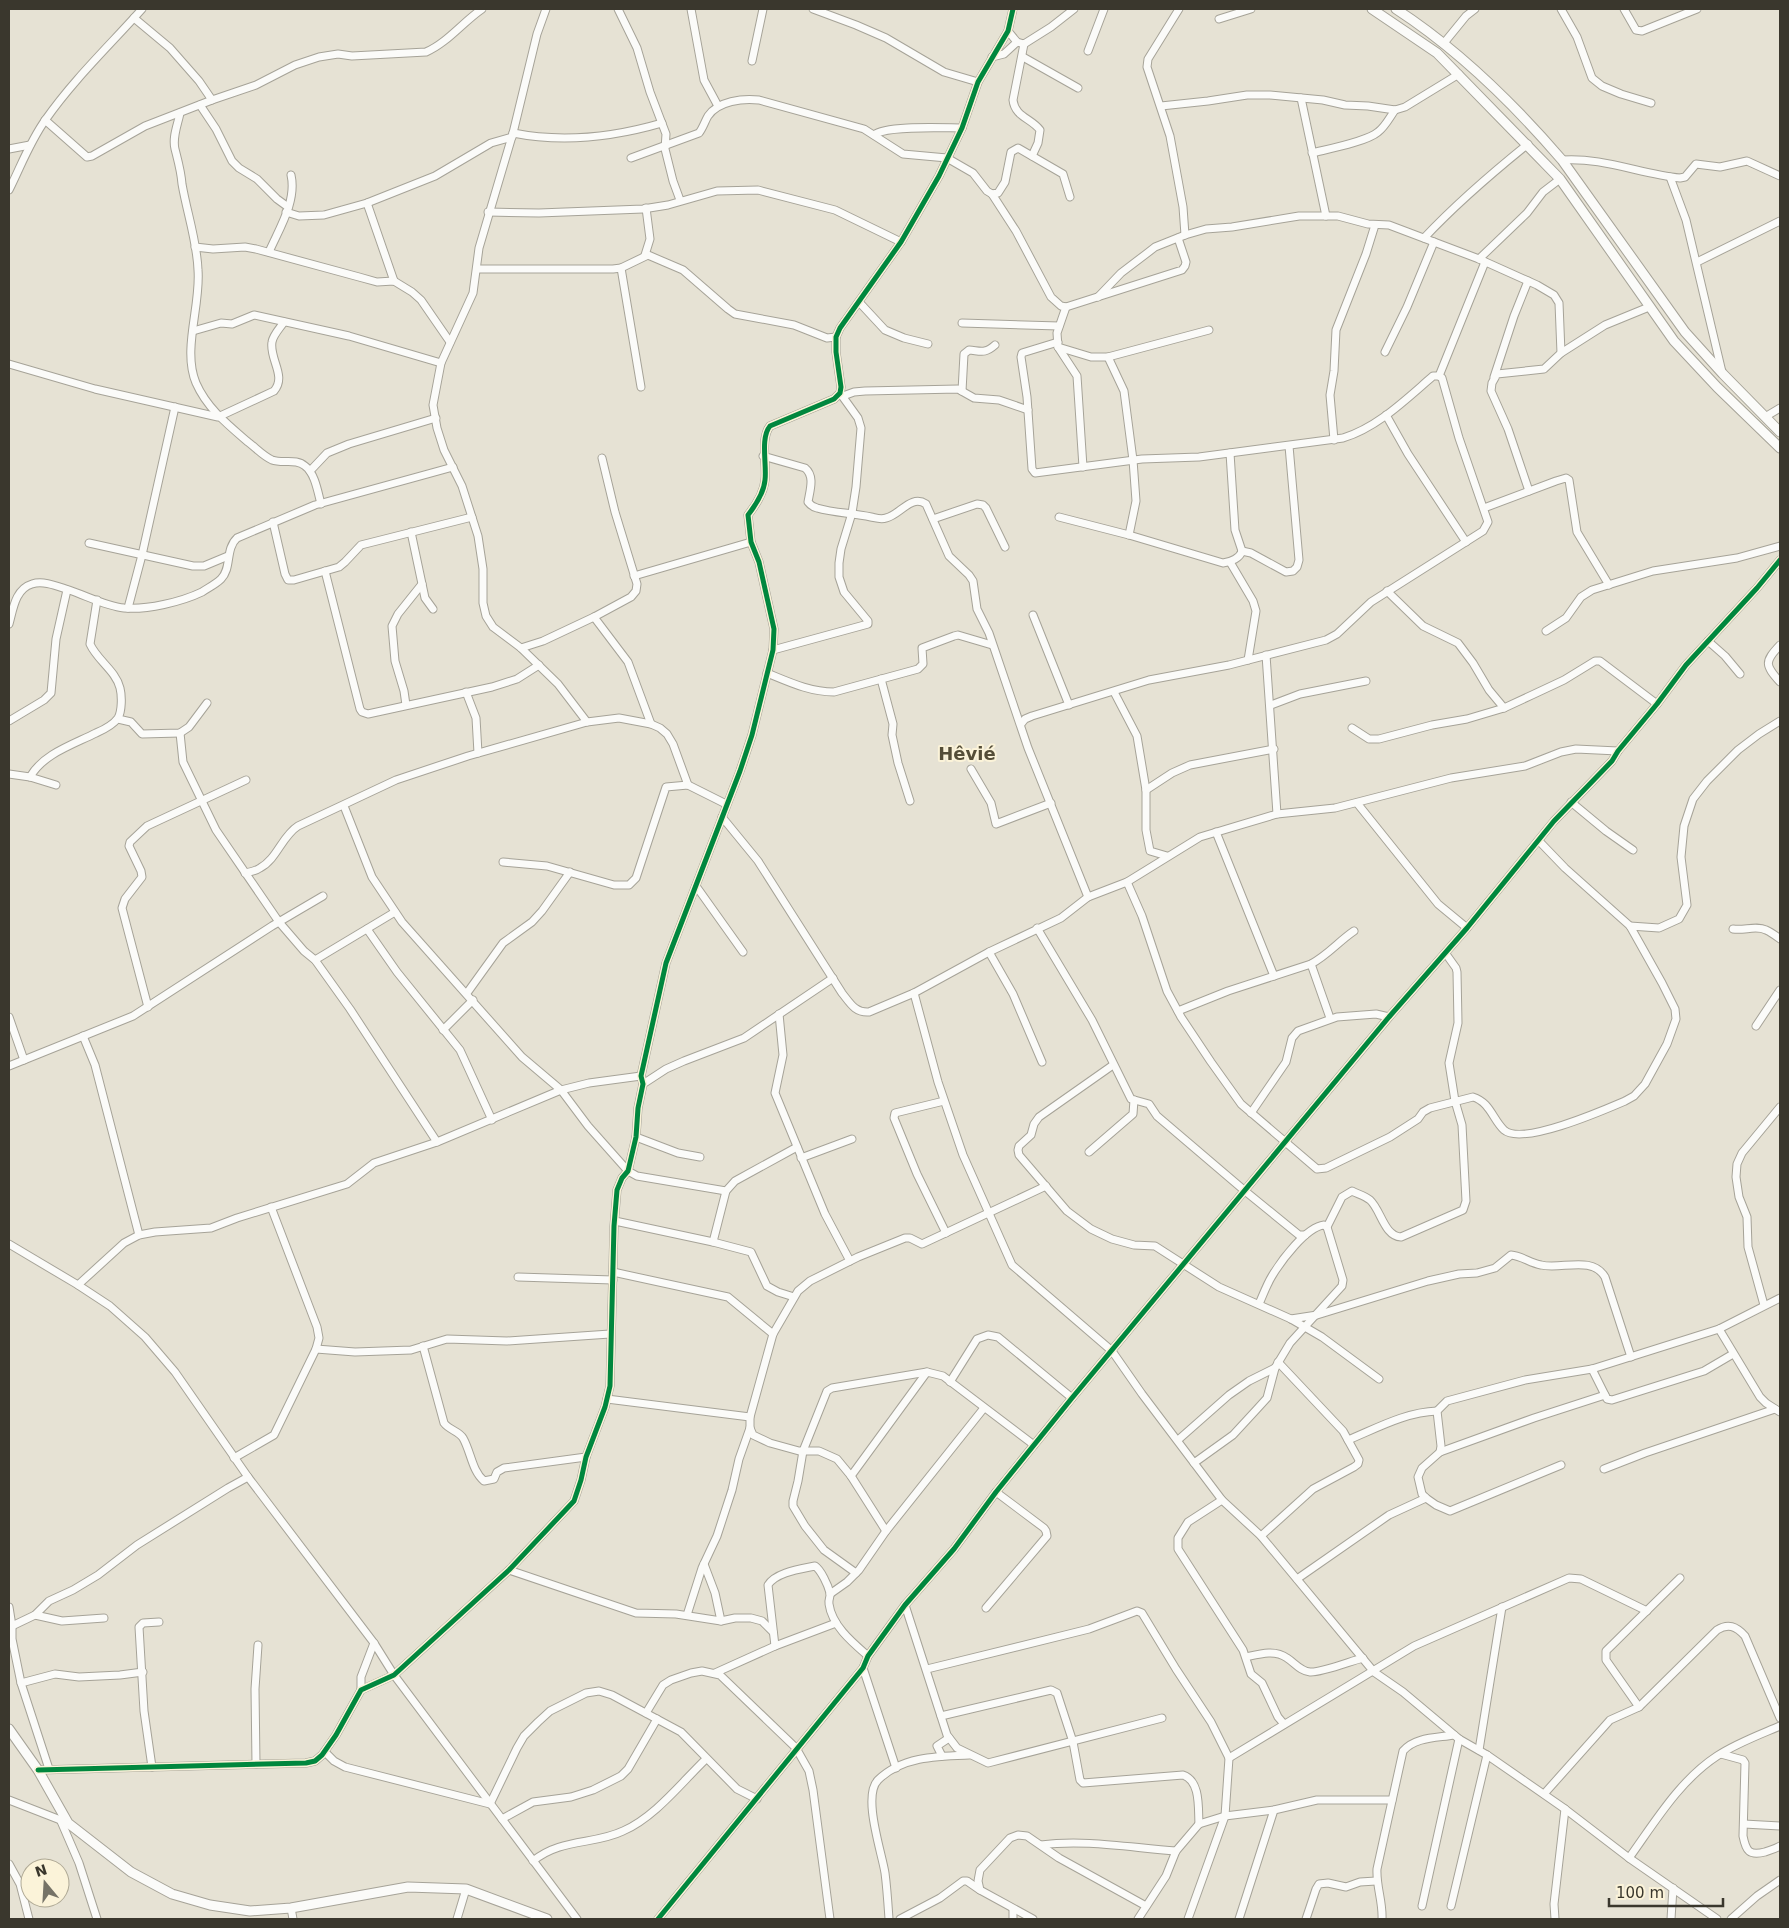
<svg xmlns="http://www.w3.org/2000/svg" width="1789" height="1928" viewBox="0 0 1789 1928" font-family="'DejaVu Sans',sans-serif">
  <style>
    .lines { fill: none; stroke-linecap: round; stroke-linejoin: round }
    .minor-casing { stroke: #a6a398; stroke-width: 9 }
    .tertiary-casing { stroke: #a6a398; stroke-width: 11 }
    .minor { stroke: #fbfbf9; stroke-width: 7 }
    .tertiary { stroke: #fbfbf9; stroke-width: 9 }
    .cycleway-casing { stroke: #fbf3d9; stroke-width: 8 }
    .cycleway { stroke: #00873e; stroke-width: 5 }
    .labels { text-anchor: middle; stroke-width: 4; stroke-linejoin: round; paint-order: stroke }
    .quarter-label { font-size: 18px; font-weight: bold; fill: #544d37; stroke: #fbf3d9 }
  </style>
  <rect width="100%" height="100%" fill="#e6e2d4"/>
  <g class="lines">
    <g class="minor-casing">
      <g id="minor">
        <polyline points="546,9 537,34 513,133 479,248 473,293 441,363 433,405 437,428 444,450 462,486 478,536 483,569 483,603 486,616 493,627 521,648 558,684 587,722"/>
        <polyline points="618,9 637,48 650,92 666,134 665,149 673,181 680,200"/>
        <polyline points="691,9 704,80 718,106"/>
        <polyline points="813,9 856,25 886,38 944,72 978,82"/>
        <polyline points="1179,9 1148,59 1147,67 1170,136 1183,207 1185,235"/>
        <polyline points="1561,9 1577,37 1592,78 1602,86 1621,94 1651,103"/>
        <polyline points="1624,9 1636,30 1642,31 1697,9"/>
        <path d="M134 18 170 48 199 81 212 100 256 85 295 65 319 57 338 54 352 56 426 52C447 43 463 22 482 9"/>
        <polyline points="1219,19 1251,9"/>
        <polyline points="1008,31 1017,42 1024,44 1051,27 1074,9"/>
        <polyline points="1444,43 1466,16 1475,9"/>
        <path d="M1024 44 1013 100C1015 117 1031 118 1040 130L1038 143 1032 156"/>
        <polyline points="1088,51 1104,9"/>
        <polyline points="992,57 1004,54 1017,42"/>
        <polyline points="1023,57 1078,88"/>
        <polyline points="752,61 763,9"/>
        <polyline points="1301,98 1326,216"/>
        <polyline points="200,105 216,129 232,161 239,168 257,179 277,199 288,207"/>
        <polyline points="1161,106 1208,101 1247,95 1270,95 1323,100 1345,105 1368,106 1395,110 1405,107 1459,74"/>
        <path d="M180 113C178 124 172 137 175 149 178 161 181 171 182 184 187 213 197 241 198 270 201 305 182 350 196 383 207 408 227 424 248 442 256 448 263 456 272 460 283 464 296 458 305 466 315 473 318 493 321 504"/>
        <polyline points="45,120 87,157 92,156 145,126 212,100"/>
        <path d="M513 133C563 143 614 137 662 123"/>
        <path d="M874 135C886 125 944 128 962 128"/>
        <polyline points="9,149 30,145"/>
        <path d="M1312 153C1328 149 1366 142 1378 132 1385 127 1390 117 1395 110"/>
        <path d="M631 158 699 133C703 128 705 121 708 116 718 101 743 98 759 100L864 129 903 154 947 158 973 173 987 191 992 194 1016 231 1051 297 1061 306 1066 307 1182 270 1185 266 1186 262 1178 238"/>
        <path d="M1562 160C1602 157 1641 174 1680 178L1685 177 1696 164 1720 167 1747 161 1780 176"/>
        <polyline points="1670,177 1686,220 1722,372"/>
        <path d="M9 190C21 166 30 141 46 119 74 79 110 45 142 9"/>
        <polyline points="992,194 998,193 1005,182 1011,152 1018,148 1063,174 1070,197"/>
        <polyline points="367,203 394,281"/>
        <polyline points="286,212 299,216 324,215 367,203 435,176 491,143 512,137"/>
        <polyline points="488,212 539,213 643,209 668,205 717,191 758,190 835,210 901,242"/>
        <path d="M1424 238C1456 204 1492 173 1528 144"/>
        <polyline points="195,247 213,249 245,247 256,249 359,277 377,282 394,281 412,292 421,300 450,342"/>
        <path d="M269 252C279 229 297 201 291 175"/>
        <polyline points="645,255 650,239 646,208"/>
        <polyline points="1479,259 1527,213 1543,192 1560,179"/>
        <polyline points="1697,262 1780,221"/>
        <polyline points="621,268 641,387"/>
        <polyline points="477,269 613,269 621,268 648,255 683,270 728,309 735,314 794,325 827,338 836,337"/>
        <polyline points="1098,297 1121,273 1146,254 1155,247 1185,235 1206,229 1232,227 1299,216 1338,216 1368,224 1389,225 1479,259 1537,285 1554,295 1559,303 1561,353 1544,369 1497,374 1492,383 1491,391 1508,429 1529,491"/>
        <polyline points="859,302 885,330 904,338 928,344"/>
        <polyline points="1066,307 1057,333 1058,347 1077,376 1083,467"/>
        <polyline points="962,323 1059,326"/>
        <polyline points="193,331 221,323 232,324 254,315 349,336 441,363"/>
        <polyline points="1058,347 1091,357 1108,357 1209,330"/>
        <polyline points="1385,352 1407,307 1434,242"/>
        <polyline points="1561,353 1605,325 1649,307"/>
        <polyline points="1108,357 1124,391 1133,460 1136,501 1129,535"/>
        <path d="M9 364 95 389 218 417 274 391C287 376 269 359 272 342 273 335 280 328 284 322"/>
        <polyline points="1439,376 1485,262"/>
        <polyline points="1494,377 1514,316 1528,281"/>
        <path d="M962 391 964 354 969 350C981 351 985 354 995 345"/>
        <polyline points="843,396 854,392 865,391 958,389 974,398 999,400 1028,410"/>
        <polyline points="1386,415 1408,454 1466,542"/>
        <polyline points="1765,417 1780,408"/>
        <polyline points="1334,440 1330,395 1334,371 1336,330 1366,254 1375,225"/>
        <polyline points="1230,453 1235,530 1242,551"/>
        <path d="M763 456 805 468C815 476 810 490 808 502 811 506 813 507 817 508 834 513 853 513 871 517 876 518 881 520 886 518 900 515 911 494 926 504L949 556 969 575 973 581 977 609 989 633 1028 748 1088 897"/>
        <polyline points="310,471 327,453 349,444 436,418"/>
        <polyline points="1484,508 1556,481 1566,478 1569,480 1577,532 1609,585"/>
        <path d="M1059 517 1129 535 1223 563C1231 562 1240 558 1242 551"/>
        <polyline points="933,519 977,504 983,505 986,508 1005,547"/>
        <polyline points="273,522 285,574 288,580 294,580 339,567 345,562 361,545 472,517"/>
        <polyline points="411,532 425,598 433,609"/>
        <polyline points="89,543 193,566 204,566 228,556"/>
        <polyline points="1242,551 1251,553 1286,572 1293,571 1297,567 1299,560 1289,446"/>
        <polyline points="1230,562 1253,601 1256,611 1248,660"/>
        <polyline points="325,571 360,709 362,712 368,714 492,687 517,679 539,665"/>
        <polyline points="634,576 751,542"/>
        <polyline points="1387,591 1423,626 1458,643 1473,663 1489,690 1504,708"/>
        <polyline points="128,608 142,555 175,407"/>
        <polyline points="1033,615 1069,705"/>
        <polyline points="594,617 628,662 651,724"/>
        <path d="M9 624C13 610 15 589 32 584 44 580 59 587 69 590 87 596 106 606 124 608 147 610 181 602 202 592 208 588 216 584 221 579 232 568 225 549 237 538L315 505 453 467"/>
        <polyline points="1546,631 1566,618 1581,597 1592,590 1653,571 1737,558 1780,546"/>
        <polyline points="1708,641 1725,656 1740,674"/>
        <path d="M1780 645C1764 662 1765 665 1780 682"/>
        <polyline points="521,648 543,641 594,617 631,597 636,591 637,584 615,512 602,458"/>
        <polyline points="773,650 868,624 868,621 844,592 839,577 839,563 841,549 852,513 856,487 861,428 858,418 840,393"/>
        <polyline points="1266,655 1277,814"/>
        <path d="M767 673C789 682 810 692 834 692L918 669 923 664 922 648 954 636 958 635 992 645"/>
        <polyline points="881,679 893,724 892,735 898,763 910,801"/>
        <polyline points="466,692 476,718 478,753"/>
        <polyline points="1114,692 1137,736 1146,790 1146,830 1150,851 1167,856"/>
        <polyline points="406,705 404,691 395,661 392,626 398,614 422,584"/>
        <polyline points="1271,705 1300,694 1366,681"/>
        <polyline points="118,719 131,722 142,734 180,733 189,727 207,703"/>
        <polyline points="9,721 44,700 51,693 56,639 67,590"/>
        <path d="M1021 724 1025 719 1032 716 1149 680 1229 665 1326 640 1337 634 1371 602 1483 531 1488 522 1459 438 1442 378 1439 376H1433C1405 400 1378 427 1343 438L1199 457 1142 459 1035 473 1032 469 1027 397 1021 357 1022 353 1058 342"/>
        <polyline points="1352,728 1369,739 1379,739 1432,725 1467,719 1504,708 1532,695 1564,680 1595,661 1600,661 1657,704"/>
        <polyline points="180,733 183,762 216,830 279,922 304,951 315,960 350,1009 437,1142"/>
        <polyline points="971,769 991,803 996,824 1051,803"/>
        <polyline points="9,774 30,777 56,785"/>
        <path d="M30 777C43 754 72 745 96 733 103 730 113 725 118 718 122 711 122 696 120 688 116 671 97 660 90 644L97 600"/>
        <polyline points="1146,790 1172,773 1190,765 1274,749"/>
        <polyline points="1571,802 1606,831 1633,850"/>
        <polyline points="1357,803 1438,904 1467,928"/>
        <polyline points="344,806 372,877 402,922 522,1057 561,1090 588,1126 628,1171 637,1176 726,1191"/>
        <path d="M722 817 758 861 842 993C850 1003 855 1013 869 1012L914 993 989 952 1061 918 1088 897 1127 882 1200 837 1277 814 1335 808 1451 778 1525 766 1561 752 1576 749 1618 751"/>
        <polyline points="1216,832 1274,976"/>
        <polyline points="503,862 547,866 614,885 629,885 636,878 666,787 688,785 726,804"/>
        <path d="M245 873C250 872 256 871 260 868 277 859 282 836 298 826L396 780 468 756 587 722 619 718 651 724 660 728 667 734 673 744 688 785"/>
        <path d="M1127 882 1142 916 1167 991 1181 1017 1211 1062 1241 1104 1317 1169 1326 1168 1390 1137 1418 1119 1423 1112 1430 1108 1473 1097C1490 1102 1493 1120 1504 1130 1522 1146 1604 1110 1625 1101L1634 1096 1645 1084 1667 1044 1676 1019 1675 1009 1662 983 1630 926 1565 868 1539 841"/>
        <polyline points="696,886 743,952"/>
        <polyline points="1630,926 1659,928 1679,919 1687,905 1681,857 1684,826 1693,799 1707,781 1738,750 1759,734 1780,721"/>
        <polyline points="1037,928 1092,1020 1131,1099 1149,1104 1157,1116 1245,1191 1299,1235 1305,1235"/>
        <polyline points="367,929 397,972 460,1050 492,1120"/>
        <path d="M1733 929C1744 931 1756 925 1766 930 1771 932 1776 936 1780 939"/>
        <polyline points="989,952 1013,994 1042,1062"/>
        <polyline points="315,960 395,912"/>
        <polyline points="1311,964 1330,1018"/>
        <polyline points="467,993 503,943 532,922 542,911 570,872"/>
        <polyline points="914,993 938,1082 963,1155 1012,1265 1112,1351 1142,1394 1222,1500 1261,1536 1374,1672 1403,1692 1459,1739 1487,1755 1565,1809 1629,1858 1717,1919"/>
        <polyline points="148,1007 122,908 125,899 142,877 141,871 129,846 130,842 147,826 246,780"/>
        <path d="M1178 1011 1228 991 1311 964C1328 955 1339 941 1354 931"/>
        <polyline points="779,1014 783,1055 775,1093 825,1214 850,1261"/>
        <polyline points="9,1017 24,1060"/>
        <polyline points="1756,1026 1780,990"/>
        <polyline points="443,1030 473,1000"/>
        <polyline points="83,1036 95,1065 139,1235"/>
        <polyline points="1113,1065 1039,1117 1034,1124 1031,1135 1019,1146 1018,1150 1019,1155 1067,1211 1091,1229 1112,1239 1134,1245 1155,1246 1219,1287 1291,1319 1322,1337 1379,1379"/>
        <polyline points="9,1066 133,1016 272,926 323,896"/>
        <polyline points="643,1084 666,1069 684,1061 744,1038 833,978"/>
        <polyline points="944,1101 895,1113 894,1118 917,1174 946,1233"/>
        <polyline points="1251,1113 1286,1062 1292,1038 1298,1031 1337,1017 1376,1014 1389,1017"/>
        <polyline points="636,1137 678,1153 700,1157"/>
        <polyline points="1089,1152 1133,1114 1134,1100"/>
        <polyline points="801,1158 852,1139"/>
        <polyline points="615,1221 713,1242 751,1252 767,1286 778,1292 794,1297"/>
        <polyline points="713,1242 726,1191 735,1181 797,1147"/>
        <polyline points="9,1244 78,1285 110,1306 145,1337 175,1372 248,1477 374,1643 394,1675 577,1919"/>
        <polyline points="613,1272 728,1297 773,1334"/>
        <polyline points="518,1277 613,1280"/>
        <polyline points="78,1285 124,1243 139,1235 155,1232 211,1228 237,1218 347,1184 374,1163 437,1142 561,1090 589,1083 641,1076"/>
        <path d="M1259 1304C1263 1295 1267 1284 1272 1276 1281 1261 1306 1227 1324 1225L1327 1227"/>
        <polyline points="1764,1305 1748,1247 1747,1217 1739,1197 1736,1177 1737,1164 1742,1153 1780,1107"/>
        <path d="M1291 1319 1317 1315 1428 1281 1459 1274 1477 1273 1495 1268 1511 1255C1522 1256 1530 1263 1541 1265 1561 1270 1592 1255 1605 1277L1631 1357"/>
        <polyline points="1719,1329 1760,1397 1766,1403 1780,1412"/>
        <path d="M423 1346 444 1423C449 1430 459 1431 463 1438 471 1452 472 1471 484 1481L494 1479 497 1472 504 1468 586 1457"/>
        <polyline points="316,1349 355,1352 411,1350 447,1339 507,1341 610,1334"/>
        <polyline points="1592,1369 1607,1399 1612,1400 1704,1371 1733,1354"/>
        <polyline points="950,1382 977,1339 988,1335 998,1337 1072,1398"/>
        <polyline points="607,1399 750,1417"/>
        <polyline points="750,1428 753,1435 770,1443 799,1451 819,1451 837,1459 851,1476 886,1531"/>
        <polyline points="1178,1440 1229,1395 1249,1381 1275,1368"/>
        <path d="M1348 1440C1377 1428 1406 1412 1437 1411"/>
        <polyline points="1440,1452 1441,1446 1437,1411 1447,1401 1525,1380 1592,1369 1719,1329 1780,1298"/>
        <polyline points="234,1458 274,1435 316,1349 319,1338 317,1327 271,1207"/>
        <path d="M1194 1463 1233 1435 1257 1409 1267 1398 1275 1368 1290 1343 1342 1286 1343 1280 1327 1227 1342 1197 1352 1191C1358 1194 1365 1196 1370 1200 1381 1210 1384 1236 1401 1237L1463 1210 1466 1201 1462 1125 1455 1101 1449 1063 1458 1023 1457 972 1456 968 1446 954"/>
        <polyline points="1561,1465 1450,1511 1436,1505 1426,1498 1422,1494 1418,1477 1422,1468 1440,1452 1534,1418 1605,1395"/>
        <polyline points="1604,1469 1645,1453 1775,1409"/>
        <polyline points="851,1476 927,1372 943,1376 1034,1445"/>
        <polyline points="1222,1500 1188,1522 1178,1538 1178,1549 1243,1650 1251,1674 1262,1683 1278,1717 1284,1724"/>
        <polyline points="1261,1536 1313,1489 1354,1467 1358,1464 1359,1460 1343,1431 1278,1362"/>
        <polyline points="704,1564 715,1593 721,1621"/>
        <polyline points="509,1570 636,1613 676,1614 721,1621 735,1618 751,1618 762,1621 773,1632"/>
        <polyline points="856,1573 824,1550 805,1526 793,1506 793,1501 798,1481 803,1451 827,1391 832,1388 927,1372"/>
        <polyline points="1297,1579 1389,1515 1426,1498"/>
        <polyline points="830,1594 847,1582 859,1570 886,1531 984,1408"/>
        <polyline points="905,1605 947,1735 957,1748 988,1763 1162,1718"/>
        <polyline points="9,1607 12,1626 12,1639 21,1683 49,1769"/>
        <polyline points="986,1608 1047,1536 1046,1531 1044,1528 996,1492"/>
        <polyline points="35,1615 62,1621 104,1618"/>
        <polyline points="687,1615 702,1568 717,1536 732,1490 739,1459 750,1428 750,1417 773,1334 798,1291 810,1281 858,1257 905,1238 910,1238 922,1244 1046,1186"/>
        <polyline points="12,1626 35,1615 49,1601 73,1590 98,1575 137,1545 228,1488 248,1477"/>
        <path d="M775 1646 768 1585C776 1572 801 1569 815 1566 821 1570 828 1585 830 1593 831 1596 828 1600 829 1604 832 1626 853 1643 868 1656"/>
        <path d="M1246 1657C1259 1654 1275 1649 1287 1658 1295 1663 1300 1671 1310 1672 1321 1673 1351 1661 1363 1658"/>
        <polyline points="863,1668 896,1768"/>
        <polyline points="927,1669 1089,1629 1137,1611 1142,1613 1176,1669 1211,1722 1229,1758 1225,1816 1188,1919"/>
        <polyline points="715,1673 775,1646 836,1623"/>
        <polyline points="21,1683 55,1674 79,1677 120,1675 143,1672"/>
        <polyline points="361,1690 361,1677 374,1643"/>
        <polyline points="1639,1707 1606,1660 1606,1651 1680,1578"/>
        <polyline points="646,1713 663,1685 671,1680 691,1673 702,1671 720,1675 796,1748 809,1771 813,1790 830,1919"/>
        <path d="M941 1716 1051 1690 1057 1693 1073 1742 1080 1780 1083 1783 1183 1775C1201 1781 1198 1809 1199 1824"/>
        <polyline points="1479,1750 1502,1607"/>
        <polyline points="325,1752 334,1761 345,1767 490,1804 517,1748 524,1736 538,1722 550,1711 586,1693 599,1691 612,1695 681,1732 737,1789 757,1799"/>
        <path d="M1721 1754 1743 1760 1745 1763 1743 1836C1746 1851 1749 1856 1765 1852 1770 1850 1775 1849 1780 1846"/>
        <polyline points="942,1756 937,1746 949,1738"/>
        <polyline points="1229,1758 1414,1646 1569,1578 1581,1579 1647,1611"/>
        <polyline points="256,1764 255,1689 258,1645"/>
        <polyline points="152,1767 144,1711 139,1627 143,1623 159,1622"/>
        <path d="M38 1770 306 1763 315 1761 322 1755 336 1735 361 1690 394 1675 509 1570 574 1501 581 1480 586 1457 605 1407 610 1386 614 1226 617 1190 622 1178 628 1171 636 1137 638 1108 643 1084 641 1076 666 963 740 771 752 735 773 650 774 629 759 562 751 542 748 515C755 506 764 492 765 480 767 465 760 438 770 426L834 399 840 393 841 387 836 352V337L840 328 901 242 939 176 962 128 978 82 1008 31 1013 9"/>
        <path d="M1544 1794 1610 1720 1639 1707 1717 1630C1728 1623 1736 1626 1745 1636L1780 1718"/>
        <polyline points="9,1800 63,1821"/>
        <polyline points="60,1819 79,1863 97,1919"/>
        <polyline points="502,1819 533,1802 571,1797 593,1790 621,1776 628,1769 657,1719"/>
        <polyline points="1744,1824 1780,1826"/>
        <path d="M1041 1845C1085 1839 1132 1848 1176 1851"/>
        <path d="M1629 1858C1655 1822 1679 1781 1717 1756 1737 1743 1759 1735 1780 1726"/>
        <path d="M533 1861C561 1838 594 1845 623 1831 655 1817 681 1783 706 1759"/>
        <polyline points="9,1864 20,1884 29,1919"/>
        <polyline points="1422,1906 1459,1739"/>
        <polyline points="1451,1906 1487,1755"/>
        <polyline points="291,1908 293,1919"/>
        <polyline points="457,1919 466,1889"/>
        <polyline points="658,1919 863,1668 868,1656 905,1605 954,1549 996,1492 1072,1398 1389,1017 1467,928 1554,821 1612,761 1618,751 1657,704 1686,665 1757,588 1780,560"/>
        <path d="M889 1919C888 1904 887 1888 885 1873 882 1853 862 1796 878 1780 902 1756 939 1756 969 1755"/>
        <polyline points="900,1919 940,1898 963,1881 967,1881 980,1890"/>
        <polyline points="1013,1919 1013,1909"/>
        <polyline points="1033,1919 980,1890 978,1881 980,1870 1010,1838 1018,1835 1027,1836 1059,1858 1146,1906"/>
        <polyline points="1138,1919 1166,1876 1176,1851 1199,1824 1225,1816 1274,1810 1317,1800 1392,1800"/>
        <polyline points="1239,1919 1274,1810"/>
        <polyline points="1306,1919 1316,1889 1319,1884 1328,1883 1346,1887 1360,1882 1376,1881"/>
        <path d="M1382 1919C1383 1902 1376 1886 1377 1869L1403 1751C1415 1737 1436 1738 1454 1735"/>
        <polyline points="1555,1919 1554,1904 1565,1809"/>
        <polyline points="1671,1919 1673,1888"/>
        <polyline points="1731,1919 1757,1896 1780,1880"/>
      </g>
    </g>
    <g class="tertiary-casing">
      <g id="tertiary">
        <polyline points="1372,9 1437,53 1560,179 1674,341 1717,387 1780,448"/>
        <path d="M1396 9C1459 50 1513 103 1562 160L1685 332 1723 374 1780 432"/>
        <polyline points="9,1729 38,1770 68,1823 131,1872 172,1894 210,1905 250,1911 291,1908 408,1887 466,1889 547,1919"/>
      </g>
    </g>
    <use href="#minor" class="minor"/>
    <use href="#tertiary" class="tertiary"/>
    <g class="cycleway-casing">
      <g id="cycleway">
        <path d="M38 1770 306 1763 315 1761 322 1755 336 1735 361 1690 394 1675 509 1570 574 1501 581 1480 586 1457 605 1407 610 1386 614 1226 617 1190 622 1178 628 1171 636 1137 638 1108 643 1084 641 1076 666 963 740 771 752 735 773 650 774 629 759 562 751 542 748 515C755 506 764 492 765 480 767 465 760 438 770 426L834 399 840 393 841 387 836 352V337L840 328 901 242 939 176 962 128 978 82 1008 31 1013 9"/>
        <polyline points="658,1919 863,1668 868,1656 905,1605 954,1549 996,1492 1072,1398 1389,1017 1467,928 1554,821 1612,761 1618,751 1657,704 1686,665 1757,588 1780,560"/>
      </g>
    </g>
    <use href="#cycleway" class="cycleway"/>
  </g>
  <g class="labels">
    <g class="quarter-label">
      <text x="967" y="760">Hêvié</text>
    </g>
  </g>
  <rect width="1789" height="1928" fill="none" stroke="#3a372d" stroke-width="20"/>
  <g transform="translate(45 1883) rotate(342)"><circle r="24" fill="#fbf3d9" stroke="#aea894"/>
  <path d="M0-4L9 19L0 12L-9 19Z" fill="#767367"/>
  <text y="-8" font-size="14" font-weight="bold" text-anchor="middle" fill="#3a372d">N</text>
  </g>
  <path d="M1609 1898v8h114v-8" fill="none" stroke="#3a372d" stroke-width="2.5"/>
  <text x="1616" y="1898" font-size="15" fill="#3a372d" stroke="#fbf3d9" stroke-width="4" paint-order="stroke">100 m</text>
</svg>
